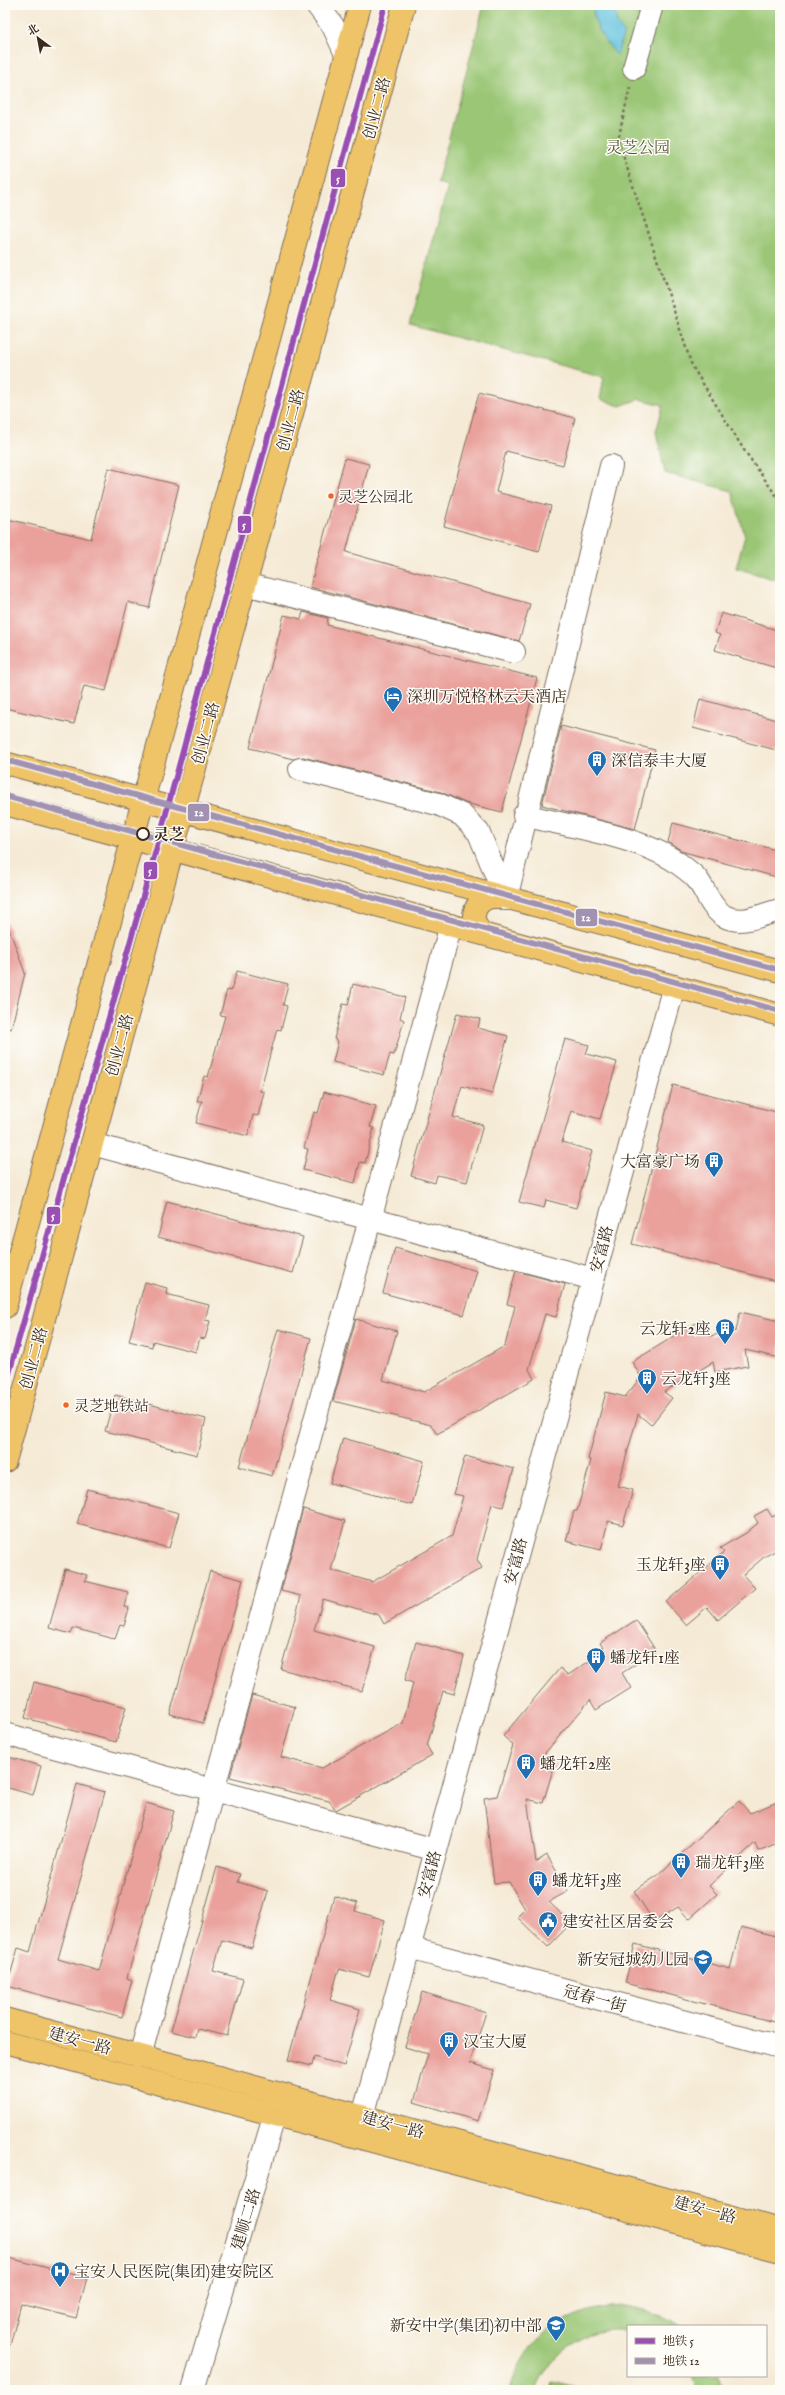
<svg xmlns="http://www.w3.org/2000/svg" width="785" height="2395" viewBox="0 0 785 2395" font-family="'IM FELL English','Noto Serif SC',serif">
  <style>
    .green { fill: #9ac674; stroke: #6a7849 }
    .water { fill: #60c2de; stroke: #4e767e }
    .building { fill: #eaa19c }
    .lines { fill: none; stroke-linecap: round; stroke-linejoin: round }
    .minor-casing { stroke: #7c6d5e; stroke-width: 24 }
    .major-casing { stroke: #7c6d5e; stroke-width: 24 }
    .path { stroke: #7c6d5e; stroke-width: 2.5; stroke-dasharray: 3 3; stroke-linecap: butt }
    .minor { stroke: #fff; stroke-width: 22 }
    .major { stroke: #efc469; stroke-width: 22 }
    .metro-1-casing { stroke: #fdfcf7; stroke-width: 9 }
    .metro-2-casing { stroke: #fdfcf7; stroke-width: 9 }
    .metro-1 { stroke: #9950b2; stroke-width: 6 }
    .metro-2 { stroke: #a192b2; stroke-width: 6 }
    .bus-dot { fill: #f26522; stroke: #fdfcf7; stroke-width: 1.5 }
    .stop-dot { fill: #fdfcf7; stroke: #3b2a1e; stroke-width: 2 }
    .labels { text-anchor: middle; stroke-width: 3; stroke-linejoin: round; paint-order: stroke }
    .bus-label { font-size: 15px; fill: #3b2a1e; stroke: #fdfcf7; text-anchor: start }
    .street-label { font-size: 16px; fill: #3b2a1e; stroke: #fdfcf7 }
    .park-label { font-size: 16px; fill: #585938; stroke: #fdfcf7 }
    .poi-label { font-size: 16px; fill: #3b2a1e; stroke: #fdfcf7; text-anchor: start }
    .stop-label { font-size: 16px; font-weight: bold; fill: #3b2a1e; stroke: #fdfcf7; text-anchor: start }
    .line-badge { stroke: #fdfcf7; stroke-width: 1.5 }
    .badge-label { font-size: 11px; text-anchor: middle; font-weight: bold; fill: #fff }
  </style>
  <rect width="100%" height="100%" fill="#fdfcf7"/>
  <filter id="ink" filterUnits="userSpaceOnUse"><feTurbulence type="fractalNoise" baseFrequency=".025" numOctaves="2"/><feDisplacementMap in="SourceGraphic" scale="8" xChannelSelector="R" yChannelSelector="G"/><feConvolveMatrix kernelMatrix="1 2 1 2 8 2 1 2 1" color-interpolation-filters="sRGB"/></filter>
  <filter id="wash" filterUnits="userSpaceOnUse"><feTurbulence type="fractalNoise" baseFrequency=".012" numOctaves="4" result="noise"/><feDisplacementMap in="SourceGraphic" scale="16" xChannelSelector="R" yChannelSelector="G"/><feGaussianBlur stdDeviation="0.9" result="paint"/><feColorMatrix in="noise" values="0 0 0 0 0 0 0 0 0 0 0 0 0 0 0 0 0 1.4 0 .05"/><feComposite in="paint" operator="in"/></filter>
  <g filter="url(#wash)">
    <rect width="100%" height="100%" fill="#f5ead5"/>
    <g class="green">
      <polygon points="484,5 780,5 780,581 736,568 745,536 732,491 665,473 656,432 663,405 639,399 620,406 600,399 604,377 410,325 448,186 437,183"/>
      <path d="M623 2306C644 2309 661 2314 680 2326H628V2331C586 2324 550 2352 536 2390H510C525 2335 568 2308 623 2306Z"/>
      <polygon points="692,2376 718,2376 722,2390 697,2390"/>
      <polygon points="552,2381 589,2390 550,2390"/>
    </g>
    <path class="water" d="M593 5H614L617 24 624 32 617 55C604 40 593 26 593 5Z"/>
    <g id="blocks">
      <g class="building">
        <polygon points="479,393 575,418 563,465 506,451 496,492 551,506 539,552 444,526"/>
        <polygon points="345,458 369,464 346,552 530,604 519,641 310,587"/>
        <polygon points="108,468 179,485 149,608 128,602 106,691 84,686 74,724 5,708 5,528 7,519 91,539"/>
        <polygon points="303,612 328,618 327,625 537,678 502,812 465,803 441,792 303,757 293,759 250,748 284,615 301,619"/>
        <polygon points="721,613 780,631 780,669 715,650 720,635 715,633"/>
        <polygon points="700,699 780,721 780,751 693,728"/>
        <polygon points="561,726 655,750 635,829 542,805"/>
        <polygon points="673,823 780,851 780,878 684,852 668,842"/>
        <polygon points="5,923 7,923 25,973 11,1029 5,1028"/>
        <polygon points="237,971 288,984 283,1005 287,1006 281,1030 277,1029 260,1091 264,1092 258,1116 253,1115 248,1136 196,1123 202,1101 197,1101 204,1076 208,1077 225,1016 220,1015 227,990 231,991"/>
        <polygon points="353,984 405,997 400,1018 404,1020 394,1055 390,1054 384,1075 333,1062 338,1041 334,1039 343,1004 348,1005"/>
        <polygon points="457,1013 480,1019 478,1028 508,1036 492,1094 462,1086 457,1102 453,1117 483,1125 467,1182 437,1175 435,1183 411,1176"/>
        <polygon points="565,1039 589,1045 586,1054 617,1062 600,1119 571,1111 562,1142 592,1151 576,1208 546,1200 544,1208 519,1202"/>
        <polygon points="673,1085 780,1113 780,1282 632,1244"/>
        <polygon points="324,1092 376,1106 370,1127 374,1128 365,1163 360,1162 355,1183 303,1170 308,1149 304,1148 314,1112 318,1113"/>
        <polygon points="167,1201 303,1237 293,1273 158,1237"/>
        <polygon points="395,1248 477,1271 464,1315 383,1293"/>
        <polygon points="516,1271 565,1284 556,1317 545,1314 529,1369 534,1379 437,1434 431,1425 333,1401 356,1319 397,1331 383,1380 424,1392 505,1346 515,1306 507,1304"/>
        <polygon points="145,1282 167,1288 166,1294 209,1305 205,1320 210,1321 205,1339 200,1338 196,1352 153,1341 152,1347 129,1341"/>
        <polygon points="740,1312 780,1321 780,1358 745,1350 748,1366 715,1372 713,1362 664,1392 672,1398 651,1425 638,1414 618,1486 633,1490 623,1525 608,1521 601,1550 566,1541 574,1511 577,1511 591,1460 588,1459 606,1392 625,1397 641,1377 632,1362 701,1320 710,1336 736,1331"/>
        <polygon points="278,1329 311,1338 272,1476 239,1467"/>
        <polygon points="115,1395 206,1419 197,1455 105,1431"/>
        <polygon points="343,1438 424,1461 412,1505 330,1483"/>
        <polygon points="465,1456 514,1469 503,1507 492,1504 477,1559 482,1568 384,1624 379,1615 323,1599 314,1630 375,1647 362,1691 281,1669 301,1596 281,1591 303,1509 345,1521 331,1570 372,1582 452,1536 463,1496 454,1494"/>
        <polygon points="87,1489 179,1513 169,1548 77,1524"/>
        <polygon points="767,1509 772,1517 780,1513 780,1548 764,1557 743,1575 755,1588 718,1620 707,1607 686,1625 666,1602 724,1552 720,1548 746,1533 758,1523 754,1516"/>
        <polygon points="65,1569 87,1575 85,1581 128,1592 124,1607 129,1608 124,1626 120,1625 115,1639 73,1628 71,1634 49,1628"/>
        <polygon points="210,1571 243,1580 203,1723 170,1714"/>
        <polygon points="636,1620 656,1651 622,1673 631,1688 596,1710 590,1700 540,1759 555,1763 543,1803 527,1799 536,1862 547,1855 568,1891 549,1902 571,1923 548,1947 517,1917 525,1909 509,1882 494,1883 484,1798 497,1796 513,1745 503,1736 560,1668 568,1675 605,1651 600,1643"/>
        <polygon points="416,1642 464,1656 454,1694 443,1691 427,1746 432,1755 336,1810 329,1801 230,1777 252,1695 295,1707 281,1757 322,1768 403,1723 413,1683 405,1680"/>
        <polygon points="34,1682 126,1707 116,1742 25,1718"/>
        <polygon points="5,1756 41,1766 33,1795 5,1787"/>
        <polygon points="77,1784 105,1792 58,1959 99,1971 146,1803 174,1811 127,1978 132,1980 122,2017 7,1986 18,1948 30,1952"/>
        <polygon points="739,1801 750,1813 780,1801 780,1842 758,1851 755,1843 709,1886 717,1894 689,1919 678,1907 654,1922 634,1891 657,1876"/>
        <polygon points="217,1867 240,1874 238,1882 268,1891 252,1948 222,1940 213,1971 243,1979 227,2036 197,2029 195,2037 171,2031"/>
        <polygon points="334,1896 357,1903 355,1911 385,1920 369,1977 339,1969 330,2000 360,2009 344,2066 314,2057 312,2066 288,2060"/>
        <polygon points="741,1927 780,1937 780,2000 774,2022 625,1983 635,1944 730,1969"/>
        <polygon points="422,1992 486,2012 470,2063 494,2070 478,2121 414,2102 428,2054 405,2047"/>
        <polygon points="5,2257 87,2278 76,2318 21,2304 10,2345 5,2344"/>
      </g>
    </g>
  </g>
  <g filter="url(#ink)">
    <use href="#blocks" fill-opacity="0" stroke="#7c6d5e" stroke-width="1"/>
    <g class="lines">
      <g class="minor-casing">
        <g id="minor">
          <polyline points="317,5 333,26 346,54"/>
          <polyline points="634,68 652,5"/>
          <polyline points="245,584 514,652"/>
          <polyline points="300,769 438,804 462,815 479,833 506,899"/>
          <path d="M524 815C571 827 639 836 678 863 684 868 692 873 697 879 706 891 710 907 724 916 742 926 762 914 780 910"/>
          <polyline points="506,899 611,466"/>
          <polyline points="92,1144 593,1279"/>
          <polyline points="5,1734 436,1850"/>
          <polyline points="409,1948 780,2047"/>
          <polyline points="140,2056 451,925"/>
          <polyline points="358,2134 674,986"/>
          <polyline points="193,2390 280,2097"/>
        </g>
      </g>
      <g class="major-casing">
        <g id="major">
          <polyline points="5,763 780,971"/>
          <polyline points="5,804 780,1015"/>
          <path d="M484 934C465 921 475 895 498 897"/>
          <polyline points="5,1307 360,5"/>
          <polyline points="5,1461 404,5"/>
          <polyline points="5,2019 780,2230"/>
          <polyline points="5,2042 780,2251"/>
        </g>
      </g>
      <polyline class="path" points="630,87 618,140 692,366 744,450 780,501"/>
      <use href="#minor" class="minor"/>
      <use href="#major" class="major"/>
      <g class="metro-1-casing">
        <polyline id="metro-1" points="5,1388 161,832 385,5"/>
      </g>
      <g class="metro-2-casing">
        <g id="metro-2">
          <polyline points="5,760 780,970"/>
          <polyline points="5,796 780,1011"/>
        </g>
      </g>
      <use href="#metro-1" class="metro-1"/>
      <use href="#metro-2" class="metro-2"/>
    </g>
  </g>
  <defs>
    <g id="hotel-pin" transform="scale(1)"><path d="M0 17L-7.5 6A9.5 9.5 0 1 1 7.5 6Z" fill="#1f6fb2" stroke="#fdfcf7"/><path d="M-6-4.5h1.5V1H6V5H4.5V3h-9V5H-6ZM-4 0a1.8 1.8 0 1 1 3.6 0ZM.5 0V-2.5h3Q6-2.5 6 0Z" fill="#fff"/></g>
    <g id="building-pin" transform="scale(1)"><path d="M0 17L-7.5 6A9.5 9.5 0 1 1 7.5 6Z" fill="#1f6fb2" stroke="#fdfcf7"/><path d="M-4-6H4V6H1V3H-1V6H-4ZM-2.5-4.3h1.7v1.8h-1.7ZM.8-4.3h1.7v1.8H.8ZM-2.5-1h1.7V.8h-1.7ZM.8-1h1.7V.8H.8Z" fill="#fff"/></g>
    <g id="civic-pin" transform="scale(1)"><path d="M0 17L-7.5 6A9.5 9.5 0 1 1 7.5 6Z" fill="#1f6fb2" stroke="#fdfcf7"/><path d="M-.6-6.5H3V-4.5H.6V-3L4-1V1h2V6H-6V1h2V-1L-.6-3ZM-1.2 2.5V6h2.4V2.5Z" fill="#fff"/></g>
    <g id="school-pin" transform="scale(1)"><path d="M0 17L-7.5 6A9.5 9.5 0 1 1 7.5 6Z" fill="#1f6fb2" stroke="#fdfcf7"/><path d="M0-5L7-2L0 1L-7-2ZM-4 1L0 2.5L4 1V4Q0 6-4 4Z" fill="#fff"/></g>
    <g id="hospital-pin" transform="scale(1)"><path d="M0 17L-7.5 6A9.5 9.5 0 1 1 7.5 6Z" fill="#1f6fb2" stroke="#fdfcf7"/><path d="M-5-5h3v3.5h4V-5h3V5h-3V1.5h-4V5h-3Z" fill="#fff"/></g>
  </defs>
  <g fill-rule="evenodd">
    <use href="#hotel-pin" x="393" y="696"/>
    <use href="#building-pin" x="597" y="760"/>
    <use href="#building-pin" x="714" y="1161"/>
    <use href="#building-pin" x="725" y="1328"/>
    <use href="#building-pin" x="647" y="1378"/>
    <use href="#building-pin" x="720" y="1564"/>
    <use href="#building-pin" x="596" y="1657"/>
    <use href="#building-pin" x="526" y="1763"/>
    <use href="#building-pin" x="681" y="1862"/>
    <use href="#building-pin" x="538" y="1880"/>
    <use href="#civic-pin" x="548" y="1921"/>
    <use href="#school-pin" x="703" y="1959"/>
    <use href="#building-pin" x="449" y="2041"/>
    <use href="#hospital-pin" x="60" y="2271"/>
    <use href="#school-pin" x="556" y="2325"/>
  </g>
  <g class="bus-dot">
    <circle cx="331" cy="496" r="3.5"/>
    <circle cx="66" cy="1405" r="3.5"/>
  </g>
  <circle class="stop-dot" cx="143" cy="834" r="6"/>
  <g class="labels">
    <g class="bus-label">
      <text x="338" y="502">灵芝公园北</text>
      <text x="74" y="1411">灵芝地铁站</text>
    </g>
    <g class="street-label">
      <text transform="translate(376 108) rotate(-75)" y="6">创业二路</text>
      <text transform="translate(290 420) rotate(-75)" y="6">创业二路</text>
      <text transform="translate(205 733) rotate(-75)" y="6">创业二路</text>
      <text transform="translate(119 1045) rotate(-75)" y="6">创业二路</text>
      <text transform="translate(601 1249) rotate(-75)" y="6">安富路</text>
      <text transform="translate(33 1358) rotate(-75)" y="6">创业二路</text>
      <text transform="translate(515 1561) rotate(-75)" y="6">安富路</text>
      <text transform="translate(429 1874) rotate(-75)" y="6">安富路</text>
      <text transform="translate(595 1998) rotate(15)" y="6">冠春一街</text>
      <text transform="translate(80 2040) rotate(15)" y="6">建安一路</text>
      <text transform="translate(393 2124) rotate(15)" y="6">建安一路</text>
      <text transform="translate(705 2209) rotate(15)" y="6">建安一路</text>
      <text transform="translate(245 2219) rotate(-73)" y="6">建顺二路</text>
    </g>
    <g class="park-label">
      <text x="638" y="153">灵芝公园</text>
    </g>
    <g class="poi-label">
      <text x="407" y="702">深圳万悦格林云天酒店</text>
      <text x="611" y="766">深信泰丰大厦</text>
      <text x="700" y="1167" text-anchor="end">大富豪广场</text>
      <text x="711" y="1334" text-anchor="end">云龙轩2座</text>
      <text x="661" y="1384">云龙轩3座</text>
      <text x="706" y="1570" text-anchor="end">玉龙轩3座</text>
      <text x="610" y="1663">蟠龙轩1座</text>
      <text x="540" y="1769">蟠龙轩2座</text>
      <text x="695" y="1868">瑞龙轩3座</text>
      <text x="552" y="1886">蟠龙轩3座</text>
      <text x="562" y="1927">建安社区居委会</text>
      <text x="689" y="1965" text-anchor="end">新安冠城幼儿园</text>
      <text x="463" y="2047">汉宝大厦</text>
      <text x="74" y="2277">宝安人民医院(集团)建安院区</text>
      <text x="542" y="2331" text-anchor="end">新安中学(集团)初中部</text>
    </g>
    <g class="stop-label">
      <text x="153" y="840">灵芝</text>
    </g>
  </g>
  <g class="line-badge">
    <rect x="330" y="168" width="16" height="20" rx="4" fill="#9950b2"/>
    <rect x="237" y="515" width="15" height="19" rx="4" fill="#9950b2"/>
    <rect x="187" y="803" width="23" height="19" rx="4" fill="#a192b2"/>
    <rect x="143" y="861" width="15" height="19" rx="4" fill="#9950b2"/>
    <rect x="575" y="908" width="23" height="19" rx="4" fill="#a192b2"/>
    <rect x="46" y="1206" width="15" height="19" rx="4" fill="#9950b2"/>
  </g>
  <g class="badge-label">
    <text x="338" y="182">5</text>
    <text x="244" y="528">5</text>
    <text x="199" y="816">12</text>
    <text x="150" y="874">5</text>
    <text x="586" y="921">12</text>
    <text x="53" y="1219">5</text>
  </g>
  <rect width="785" height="2395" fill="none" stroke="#fdfcf7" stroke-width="20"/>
  <rect x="627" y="2325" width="140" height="52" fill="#fdfcf7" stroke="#afa8a0"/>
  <rect x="635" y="2338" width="20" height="6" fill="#9950b2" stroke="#afa8a0"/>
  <text x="663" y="2345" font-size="12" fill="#3b2a1e">地铁 5</text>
  <rect x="635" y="2358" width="20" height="6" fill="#a192b2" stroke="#afa8a0"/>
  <text x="663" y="2365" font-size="12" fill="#3b2a1e">地铁 12</text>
  <g transform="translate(38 38) rotate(328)" stroke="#fdfcf7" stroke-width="3" paint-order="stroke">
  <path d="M0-3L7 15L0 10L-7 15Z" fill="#3b2a1e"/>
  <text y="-6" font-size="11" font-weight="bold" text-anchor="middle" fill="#3b2a1e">北</text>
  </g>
</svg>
